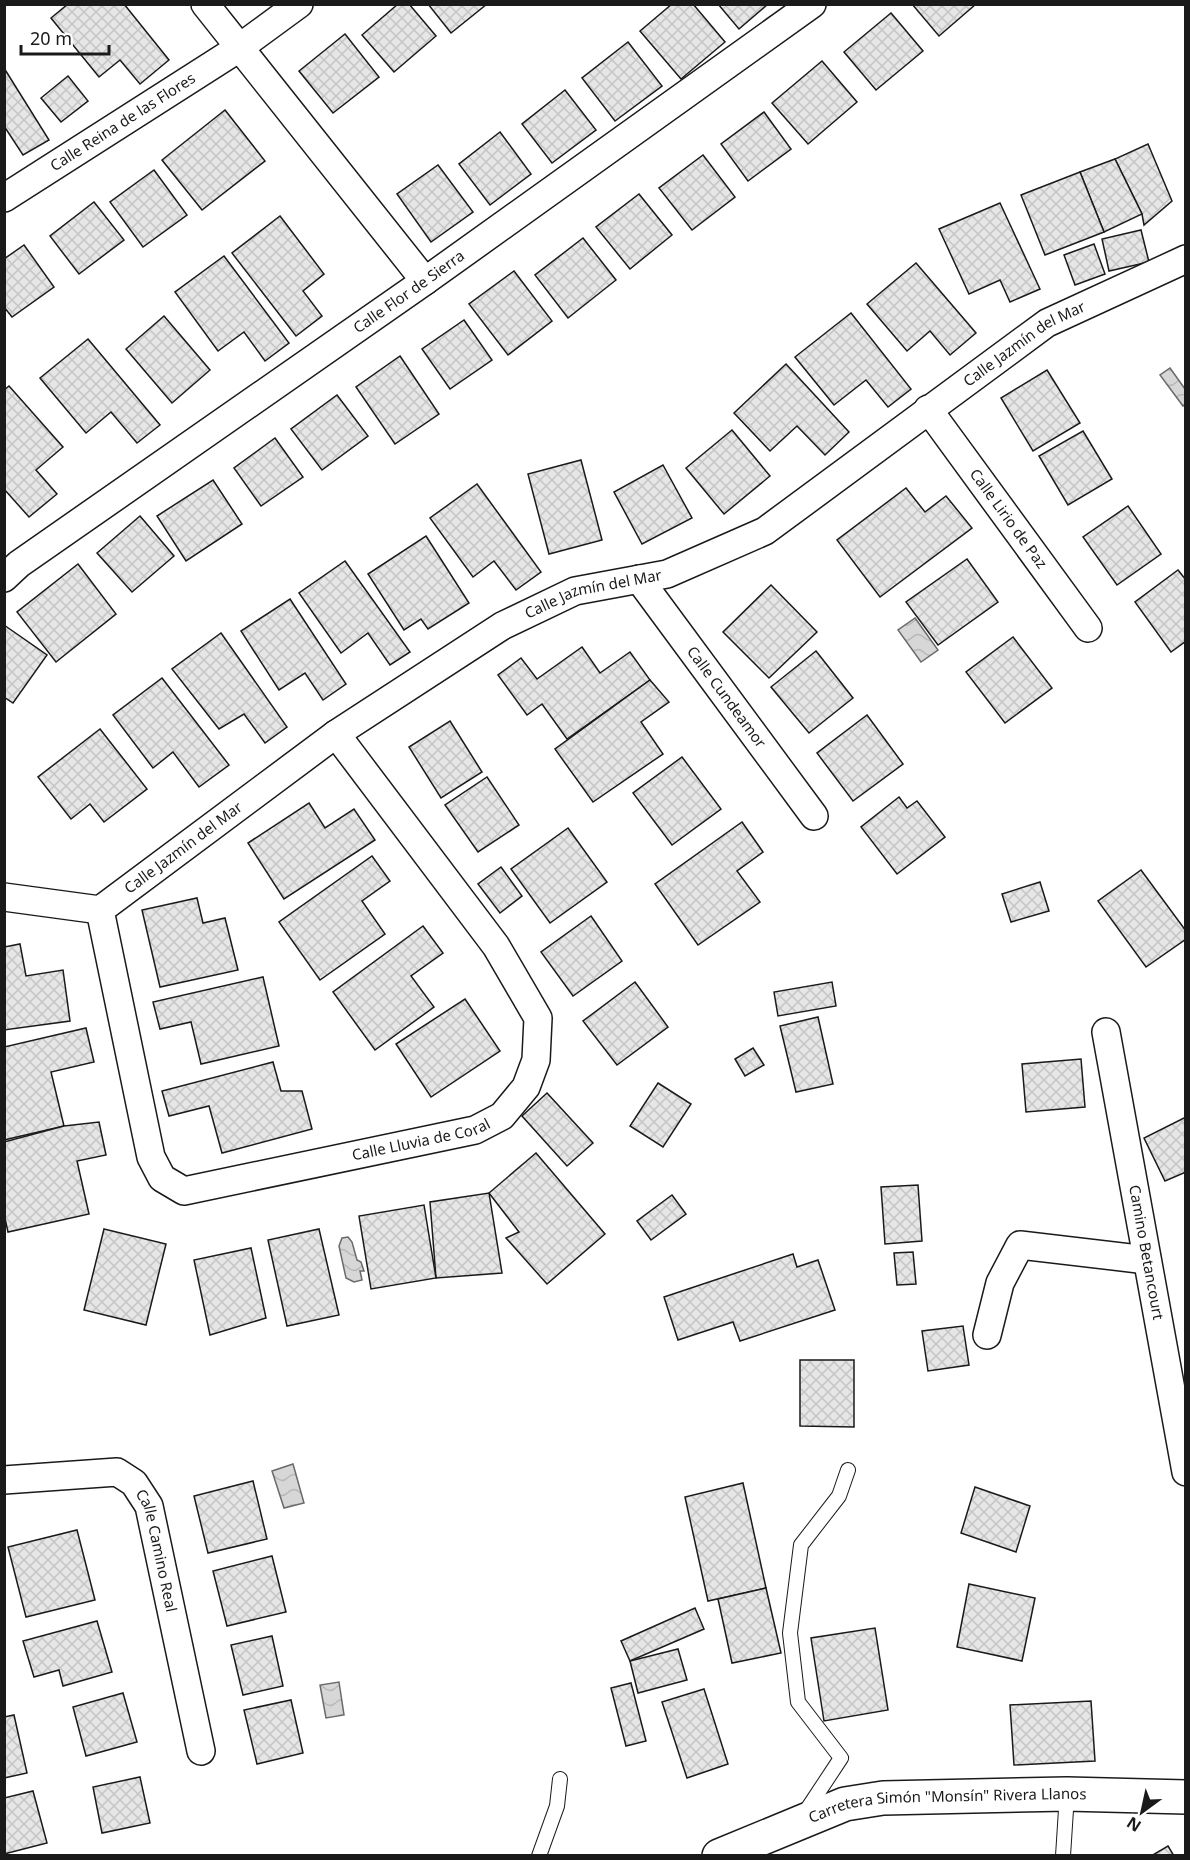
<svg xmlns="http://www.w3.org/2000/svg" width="1190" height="1860" viewBox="0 0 1190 1860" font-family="'Noto Sans',sans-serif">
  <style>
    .water { fill: url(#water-waves); stroke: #6a6a6a; stroke-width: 1.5 }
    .building { fill: url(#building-cross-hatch); stroke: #1a1a1a; stroke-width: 1.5 }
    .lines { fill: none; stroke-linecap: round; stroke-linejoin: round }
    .lane-casing { stroke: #1a1a1a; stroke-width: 16 }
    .street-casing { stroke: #1a1a1a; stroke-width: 30 }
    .secondary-casing { stroke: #1a1a1a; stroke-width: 36 }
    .lane { stroke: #fff; stroke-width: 14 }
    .street { stroke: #fff; stroke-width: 27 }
    .secondary { stroke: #fff; stroke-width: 33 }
    .labels { text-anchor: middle; stroke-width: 4.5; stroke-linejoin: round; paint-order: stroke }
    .street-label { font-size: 15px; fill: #1a1a1a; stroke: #fff }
  </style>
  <defs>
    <pattern id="water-waves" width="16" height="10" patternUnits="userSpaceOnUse" patternTransform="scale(1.5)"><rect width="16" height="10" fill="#d7d7d7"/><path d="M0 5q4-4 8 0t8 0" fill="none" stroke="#b8b8b8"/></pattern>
    <pattern id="building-cross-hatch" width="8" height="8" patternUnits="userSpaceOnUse" patternTransform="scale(1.5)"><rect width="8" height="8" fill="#e6e6e6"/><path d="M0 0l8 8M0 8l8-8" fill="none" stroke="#c5c5c5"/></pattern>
  </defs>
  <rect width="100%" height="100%" fill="#fff"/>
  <g class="water">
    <polygon points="1170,368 1185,389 1185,404 1183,406 1160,375"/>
    <polygon points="915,618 938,650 921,662 898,630"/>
    <polygon points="348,1237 352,1242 357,1260 361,1262 364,1271 360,1271 362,1280 354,1282 346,1278 339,1246 342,1238"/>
    <polygon points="293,1464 304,1503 284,1508 272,1471"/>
    <polygon points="339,1682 344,1715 326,1718 320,1685"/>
  </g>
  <g class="building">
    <polygon points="68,4 124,4 169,60 140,84 120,60 99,77 51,18"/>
    <polygon points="398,4 409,4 436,36 394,72 362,35"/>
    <polygon points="428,4 487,4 451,33"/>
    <polygon points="672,4 693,4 725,42 681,79 640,31"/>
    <polygon points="718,4 768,4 739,29"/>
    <polygon points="912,4 976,4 939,36"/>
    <polygon points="891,13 923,51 876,90 844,52"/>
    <polygon points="345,34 379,77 333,113 299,71"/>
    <polygon points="628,42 662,86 615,121 582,78"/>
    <polygon points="822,61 857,102 808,144 772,103"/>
    <polygon points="4,68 49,140 23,155 4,126"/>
    <polygon points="68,76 88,101 61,122 41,98"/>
    <polygon points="565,90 596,130 552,163 522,124"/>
    <polygon points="225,110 265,161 202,210 162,160"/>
    <polygon points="764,112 791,149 748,181 721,144"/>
    <polygon points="500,132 531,174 490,205 459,164"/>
    <polygon points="1148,144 1172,201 1144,225 1142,214 1115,159"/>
    <polygon points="703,155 735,197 692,230 659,188"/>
    <polygon points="1115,159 1142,214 1104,232 1080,172"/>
    <polygon points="438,165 473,212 431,242 397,194"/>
    <polygon points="154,170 187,215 143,247 110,202"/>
    <polygon points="1080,172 1104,232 1045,255 1021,195"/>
    <polygon points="639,194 672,235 630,269 596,227"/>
    <polygon points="94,202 124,240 79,274 50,236"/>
    <polygon points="1000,203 1040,289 1010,302 1000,280 969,294 939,229"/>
    <polygon points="280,216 324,274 303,291 322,316 296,336 232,253"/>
    <polygon points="1141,230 1149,262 1109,271 1102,239"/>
    <polygon points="583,238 616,280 568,318 535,275"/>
    <polygon points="1094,244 1105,274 1075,285 1064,255"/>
    <polygon points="24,245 54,287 12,317 4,307 4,259"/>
    <polygon points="224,256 289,343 265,361 244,332 218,351 175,292"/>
    <polygon points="916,263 976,333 950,355 930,331 907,351 867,304"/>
    <polygon points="514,271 552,321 508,355 469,304"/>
    <polygon points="851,313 911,389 888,407 866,380 834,405 795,357"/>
    <polygon points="164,316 210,370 172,403 126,349"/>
    <polygon points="464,320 492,360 450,389 422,349"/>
    <polygon points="88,339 160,425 137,443 111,412 86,433 40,378"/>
    <polygon points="400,356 439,414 395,444 356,387"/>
    <polygon points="786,364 849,432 825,455 797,426 770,451 734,413"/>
    <polygon points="1047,370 1080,423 1033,451 1001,398"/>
    <polygon points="9,386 63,447 36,470 57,494 29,517 4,489 4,390"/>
    <polygon points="337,395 368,436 322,470 291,429"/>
    <polygon points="732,430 770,476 724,514 686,468"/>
    <polygon points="1083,431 1112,479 1068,505 1039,456"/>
    <polygon points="275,438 303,477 261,506 234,468"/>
    <polygon points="581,460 602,540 549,554 528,474"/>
    <polygon points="663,465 692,518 642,544 614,492"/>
    <polygon points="213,480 242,524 186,561 157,516"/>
    <polygon points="477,484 541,572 516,590 494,561 473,577 430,518"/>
    <polygon points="906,488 925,512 946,496 972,528 880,597 837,540"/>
    <polygon points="1128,506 1161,554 1117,585 1083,537"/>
    <polygon points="140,516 174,556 132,592 97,553"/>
    <polygon points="426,536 469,603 428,629 421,619 404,630 368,574"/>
    <polygon points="967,559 998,602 938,645 906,602"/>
    <polygon points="345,561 410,652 390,665 368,633 341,653 299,593"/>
    <polygon points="78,564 116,614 56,662 17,612"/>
    <polygon points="1178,570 1186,580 1186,641 1171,652 1135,602"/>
    <polygon points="771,585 817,632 769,678 723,632"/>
    <polygon points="290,599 346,684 323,700 305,673 279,690 241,631"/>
    <polygon points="4,625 47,655 13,703 4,697"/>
    <polygon points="221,633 287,727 265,743 244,714 219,729 172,669"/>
    <polygon points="1013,637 1052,688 1005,723 966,672"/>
    <polygon points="582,647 600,673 630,652 650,680 567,739 542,704 527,715 498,675 521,658 537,679"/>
    <polygon points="816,651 853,698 809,733 771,687"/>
    <polygon points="162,678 229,765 199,787 173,752 153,768 113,715"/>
    <polygon points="650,680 669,702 641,722 663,754 593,802 555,749"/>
    <polygon points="867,715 903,764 853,801 817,753"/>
    <polygon points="450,721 482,772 441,798 409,747"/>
    <polygon points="100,729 147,789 104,822 90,804 71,819 38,777"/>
    <polygon points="682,757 721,809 672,845 633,793"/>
    <polygon points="487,777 519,825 478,852 445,805"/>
    <polygon points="899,797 907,808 917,801 945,837 897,874 861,827"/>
    <polygon points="309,803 325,828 354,809 375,840 284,899 248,843"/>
    <polygon points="742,822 763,852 737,871 760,902 698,945 655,884"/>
    <polygon points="568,828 607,882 550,923 511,869"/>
    <polygon points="372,856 390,881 362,901 385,934 320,980 279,922"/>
    <polygon points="501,867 522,896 500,913 478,884"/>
    <polygon points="1141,870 1186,931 1186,939 1146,967 1098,901"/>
    <polygon points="1040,882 1049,911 1011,922 1002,894"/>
    <polygon points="197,898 203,923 225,918 238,970 160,987 142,910"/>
    <polygon points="591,916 622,961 573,996 541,952"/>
    <polygon points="423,926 443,953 411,976 434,1007 375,1050 333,992"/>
    <polygon points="20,944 26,976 63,970 70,1021 4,1030 4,947"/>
    <polygon points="263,977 279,1046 201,1064 191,1022 160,1029 153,1002"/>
    <polygon points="635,982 668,1027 617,1065 583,1021"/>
    <polygon points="832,982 836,1006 778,1016 774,992"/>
    <polygon points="465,999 500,1051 431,1097 396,1044"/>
    <polygon points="818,1017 833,1084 796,1092 780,1026"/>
    <polygon points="86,1028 94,1062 51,1072 64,1126 4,1140 4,1047"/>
    <polygon points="753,1048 764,1065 745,1076 735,1059"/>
    <polygon points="1081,1059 1085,1107 1026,1112 1022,1064"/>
    <polygon points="273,1062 281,1091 302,1091 312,1129 222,1153 209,1106 169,1116 162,1091"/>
    <polygon points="658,1083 691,1104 663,1147 630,1126"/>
    <polygon points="547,1093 593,1143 567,1166 522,1116"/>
    <polygon points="1186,1117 1186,1172 1165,1181 1144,1138"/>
    <polygon points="99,1122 106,1155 77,1161 89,1214 8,1232 4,1214 4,1142 64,1126"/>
    <polygon points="536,1153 605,1234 547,1284 506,1238 519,1232 489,1193"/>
    <polygon points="918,1185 922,1241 885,1244 881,1187"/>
    <polygon points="489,1193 502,1273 436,1278 430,1202"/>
    <polygon points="672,1195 686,1214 651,1240 637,1221"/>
    <polygon points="424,1205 436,1278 371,1289 359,1216"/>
    <polygon points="104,1229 166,1244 146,1325 84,1310"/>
    <polygon points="319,1229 339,1315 287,1326 268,1240"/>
    <polygon points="251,1248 266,1318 210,1335 194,1260"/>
    <polygon points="913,1252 916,1284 897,1285 894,1253"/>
    <polygon points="793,1254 797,1267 818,1260 835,1310 740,1341 733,1322 678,1340 664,1297"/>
    <polygon points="963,1326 969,1365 928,1371 922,1331"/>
    <polygon points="800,1360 854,1360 854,1427 800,1426"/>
    <polygon points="253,1481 267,1539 208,1553 194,1496"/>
    <polygon points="743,1483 766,1588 708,1601 685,1497"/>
    <polygon points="975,1487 1030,1506 1016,1552 961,1533"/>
    <polygon points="77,1530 95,1600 26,1617 8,1547"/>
    <polygon points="272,1556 286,1612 227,1626 213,1571"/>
    <polygon points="969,1584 1035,1598 1022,1661 957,1647"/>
    <polygon points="766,1588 781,1653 732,1663 718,1599"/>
    <polygon points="695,1608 704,1629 630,1661 621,1641"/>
    <polygon points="97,1621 112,1672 63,1686 59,1670 34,1677 23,1641"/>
    <polygon points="875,1628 888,1710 824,1721 811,1638"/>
    <polygon points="272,1636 283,1686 243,1695 231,1645"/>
    <polygon points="678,1649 687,1680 638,1693 630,1661"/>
    <polygon points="631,1683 646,1741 626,1746 611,1688"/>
    <polygon points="704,1689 728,1764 687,1778 662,1702"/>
    <polygon points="123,1693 137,1742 86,1756 73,1707"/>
    <polygon points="291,1700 303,1753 257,1764 244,1710"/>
    <polygon points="1091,1701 1095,1761 1014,1765 1010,1705"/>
    <polygon points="14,1715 27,1773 4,1778 4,1717"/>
    <polygon points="140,1777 150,1823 102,1833 93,1787"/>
    <polygon points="33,1791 47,1843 4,1854 4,1798"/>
    <polygon points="1168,1846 1174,1856 1151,1856"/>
  </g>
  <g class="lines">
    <g class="lane-casing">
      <g id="lane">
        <polyline points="804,1814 841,1758 798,1702 790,1633 801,1545 839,1496 848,1470"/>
        <polyline points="539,1856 557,1806 560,1779"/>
        <polyline points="1063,1856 1067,1794"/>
      </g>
    </g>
    <g class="street-casing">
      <g id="street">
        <polyline points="205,4 425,281"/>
        <path id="s1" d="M4 198 239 48 299 4"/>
        <path id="s2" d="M928 409 1088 628"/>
        <path id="s3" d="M4 578 19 564 425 281 812 4"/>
        <path id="s4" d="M639 579 814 816"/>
        <path id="s5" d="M4 897 100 910 336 734 502 626 575 591 667 574 765 531 1047 323 1186 259"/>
        <path id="s6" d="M100 910 151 1157 162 1178 184 1191 475 1130 502 1116 526 1087 536 1060 538 1018 496 946 336 734"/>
        <path id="s7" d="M1106 1032 1186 1472"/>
        <polyline points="987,1335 1000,1283 1020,1245 1147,1260"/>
        <path id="s8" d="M4 1480 117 1472 134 1483 149 1506 201 1751"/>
      </g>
    </g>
    <g class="secondary-casing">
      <g id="secondary">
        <path id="s9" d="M719 1856 845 1804 883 1798 1067 1794 1186 1797"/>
      </g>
    </g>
    <use href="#lane" class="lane"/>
    <use href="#street" class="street"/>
    <use href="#secondary" class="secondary"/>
  </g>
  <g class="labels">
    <g class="street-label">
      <text dy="5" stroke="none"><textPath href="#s1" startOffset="141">Calle Reina de las Flores</textPath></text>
      <text dy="5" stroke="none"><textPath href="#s3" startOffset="496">Calle Flor de Sierra</textPath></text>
      <text dy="5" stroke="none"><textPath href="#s5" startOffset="1191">Calle Jazmín del Mar</textPath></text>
      <text dy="5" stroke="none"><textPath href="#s2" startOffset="136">Calle Lirio de Paz</textPath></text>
      <text dy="5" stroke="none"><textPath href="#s5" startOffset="687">Calle Jazmín del Mar</textPath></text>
      <text dy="5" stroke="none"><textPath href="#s4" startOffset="147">Calle Cundeamor</textPath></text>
      <text dy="5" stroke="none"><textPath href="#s5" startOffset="201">Calle Jazmín del Mar</textPath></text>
      <text dy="5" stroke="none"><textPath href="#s6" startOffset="544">Calle Lluvia de Coral</textPath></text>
      <text dy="5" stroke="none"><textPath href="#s7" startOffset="224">Camino Betancourt</textPath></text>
      <text dy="5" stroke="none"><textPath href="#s8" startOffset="206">Calle Camino Real</textPath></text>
      <text dy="5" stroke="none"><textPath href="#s9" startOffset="238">Carretera Simón "Monsín" Rivera Llanos</textPath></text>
    </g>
  </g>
  <rect width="1190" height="1860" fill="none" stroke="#1a1a1a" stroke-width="12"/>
  <g transform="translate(1142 1812) rotate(213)" stroke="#ffffff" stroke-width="4.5" paint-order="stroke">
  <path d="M0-4.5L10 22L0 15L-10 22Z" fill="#1a1a1a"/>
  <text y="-9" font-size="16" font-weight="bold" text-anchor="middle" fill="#1a1a1a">N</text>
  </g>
  <path d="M21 45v9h88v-9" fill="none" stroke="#1a1a1a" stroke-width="3"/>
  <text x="30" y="45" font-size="18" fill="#1a1a1a" stroke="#ffffff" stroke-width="4.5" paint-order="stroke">20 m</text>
</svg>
